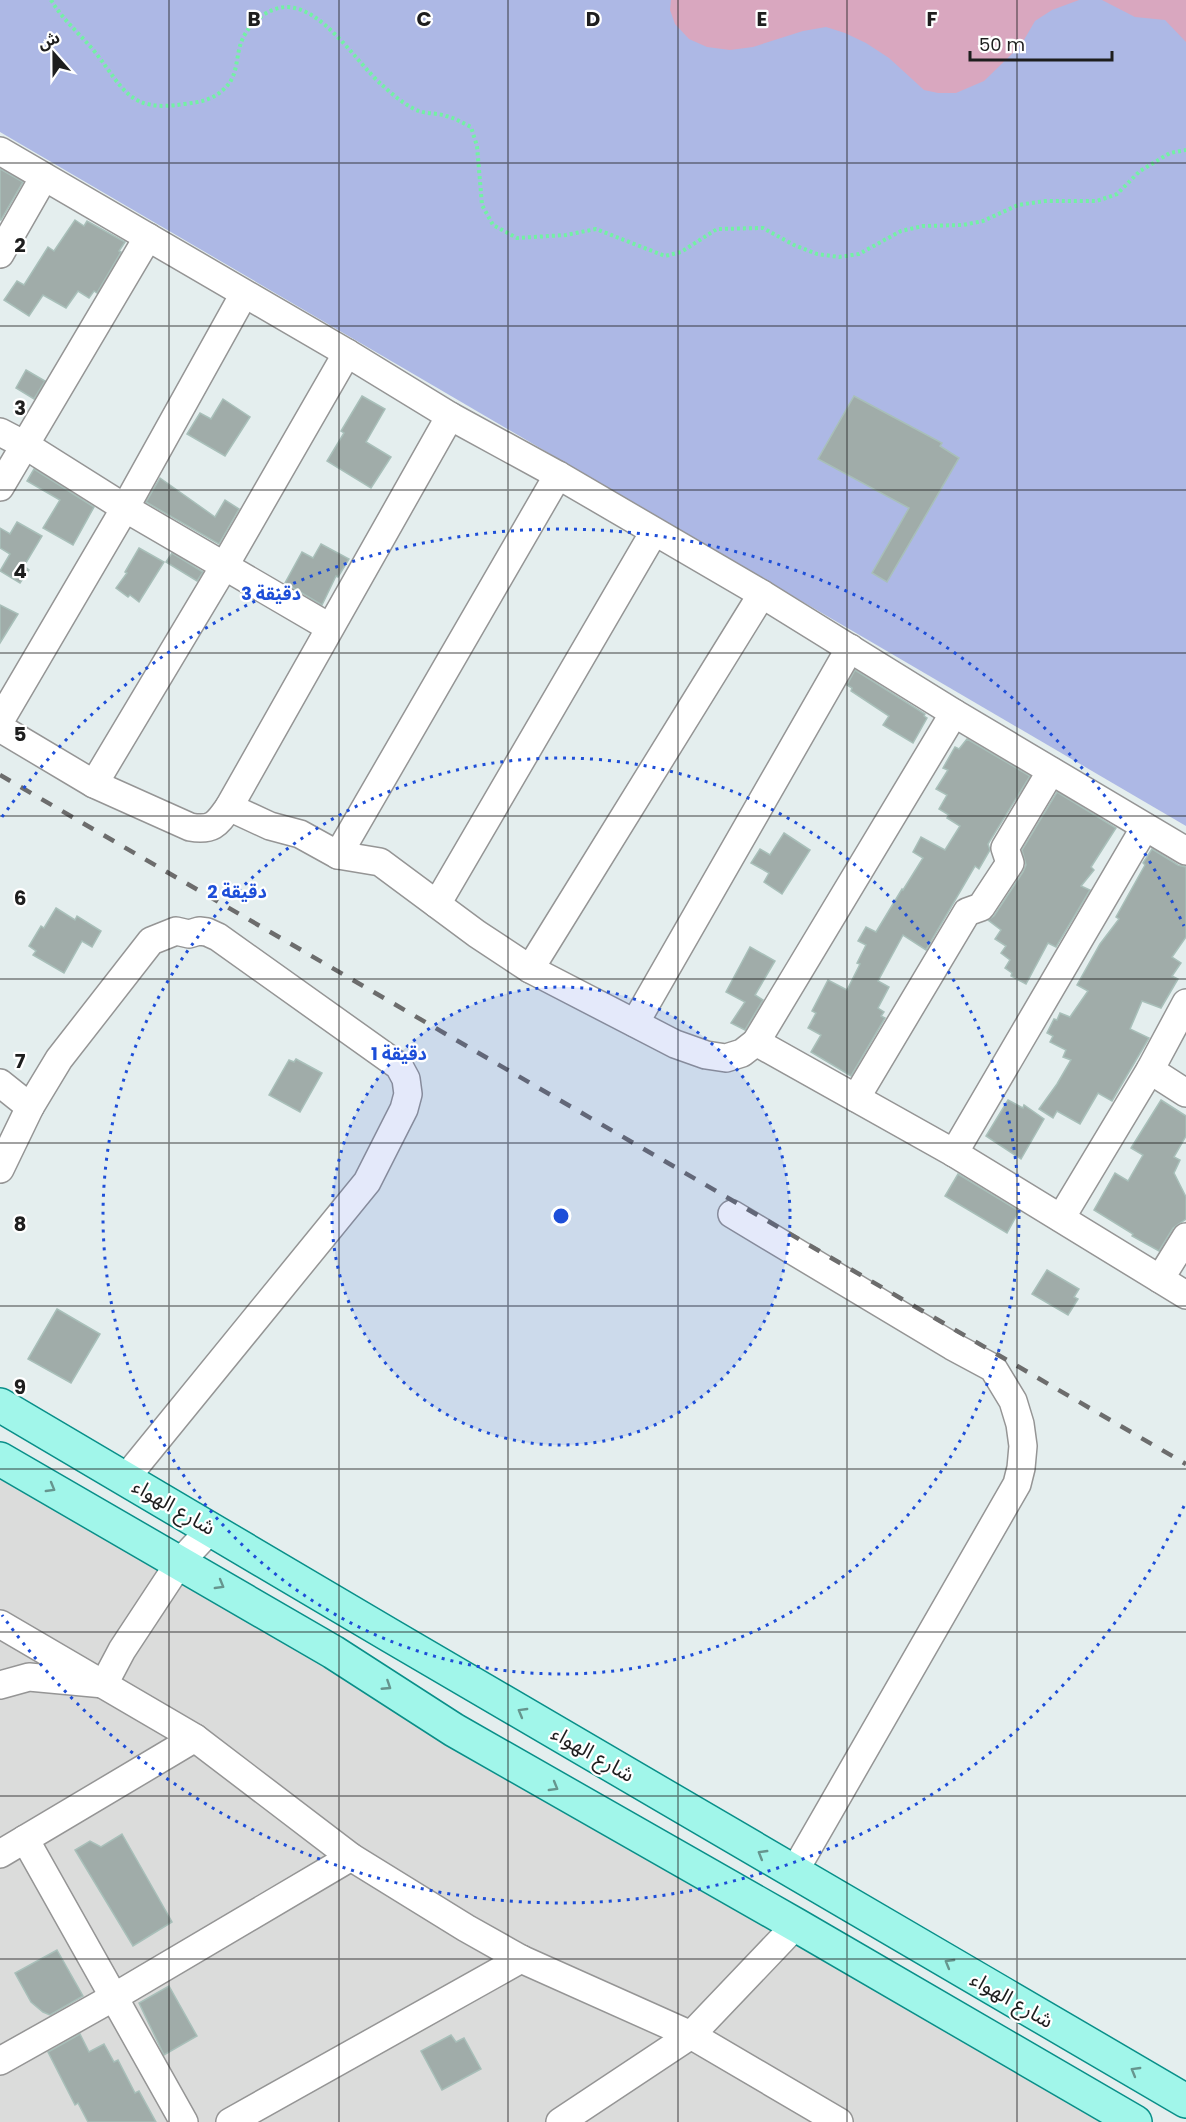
<svg xmlns="http://www.w3.org/2000/svg" width="1186" height="2122" viewBox="0 0 1186 2122" font-family="Poppins,'Noto Sans Arabic',sans-serif">
  <style>
    .residential { fill: #dbdcdb }
    .grass { fill: #adb8e5 }
    .water { fill: #d9a7bf }
    .building { fill: #a0aca9; stroke: #a8bfb9; stroke-width: 1.5 }
    .lines { fill: none; stroke-linecap: round; stroke-linejoin: round }
    .minor-casing { stroke: #959595; stroke-width: 30 }
    .major-casing { stroke: #098f89; stroke-width: 36 }
    .path { stroke: #72f1a4; stroke-width: 4; stroke-dasharray: 3 3; stroke-linecap: butt }
    .minor { stroke: #fff; stroke-width: 27 }
    .major { stroke: #a1f6ea; stroke-width: 33 }
    .rail { stroke: #6c6c6c; stroke-width: 4.5; stroke-dasharray: 12 12; stroke-linecap: butt }
    .oneway { stroke: #66958e }
    .grid { fill: none; stroke: #1e1e1e; stroke-width: 1.5; stroke-opacity: 0.55 }
    .ring { fill: none; stroke: #1d4ed8; stroke-width: 3; stroke-dasharray: 3 6 }
    .labels { text-anchor: middle; stroke-width: 4.5; stroke-linejoin: round; paint-order: stroke }
    .street-label { font-size: 21px; fill: #1e1e1e; stroke: #fff }
    .grid-label { font-size: 20px; text-anchor: middle; font-weight: bold; fill: #1e1e1e; stroke: #fff; stroke-width: 4.5; stroke-linejoin: round; paint-order: stroke }
    .centre { fill: #1d4ed8; stroke: #fff; stroke-width: 3 }
    .ring-label { font-size: 18px; text-anchor: middle; font-weight: bold; fill: #1d4ed8; stroke: #fff; stroke-width: 4.5; stroke-linejoin: round; paint-order: stroke }
  </style>
  <rect width="100%" height="100%" fill="#e4eeee"/>
  <polygon class="residential" points="0,1473 1130,2122 0,2122"/>
  <polygon class="grass" points="0,0 1186,0 1186,826 0,132"/>
  <g class="water">
    <polygon points="671,0 1079,0 1052,10 1035,21 1021,45 984,81 956,93 938,93 924,90 889,58 866,43 845,33 826,27 803,31 753,47 730,50 707,47 689,39 675,24 670,10"/>
    <polygon points="1102,0 1186,0 1186,42 1165,20 1135,17"/>
  </g>
  <g class="building">
    <polygon points="0,169 23,182 1,220 0,220"/>
    <polygon points="75,220 84,226 87,221 125,242 119,251 121,252 97,293 94,291 89,298 78,291 66,308 43,295 29,316 4,300 17,281 24,285 48,247 54,251"/>
    <polygon points="26,370 45,381 34,399 16,388"/>
    <polygon points="362,396 385,409 366,442 391,457 371,488 327,461 344,433 341,431"/>
    <polygon points="854,396 942,443 940,446 959,458 887,582 872,573 909,508 818,459"/>
    <polygon points="223,399 250,417 225,456 187,434 200,413 211,419"/>
    <polygon points="34,469 94,507 73,545 43,528 60,500 27,481"/>
    <polygon points="160,478 215,517 225,500 239,509 219,544 146,502"/>
    <polygon points="17,522 42,536 24,566 29,570 20,583 0,571 10,554 0,548 0,528 10,534"/>
    <polygon points="321,544 349,559 338,577 336,576 322,605 285,583 302,552 313,558"/>
    <polygon points="139,548 164,562 139,602 130,595 128,597 116,588 127,573 125,572"/>
    <polygon points="172,553 203,572 197,581 166,562"/>
    <polygon points="0,605 18,614 0,643"/>
    <polygon points="855,670 925,714 924,716 927,718 913,743 883,725 889,716 851,691 852,688 847,685"/>
    <polygon points="967,739 1030,776 988,844 990,850 979,869 975,866 926,950 903,935 878,981 889,987 878,1008 884,1012 881,1016 885,1018 851,1076 811,1052 821,1035 808,1028 816,1013 812,1011 828,980 847,990 860,964 857,963 866,945 858,941 866,927 876,932 902,889 903,890 923,858 913,852 921,837 945,850 960,826 947,818 949,815 939,809 947,795 936,789 948,770 943,768 955,747 959,749"/>
    <polygon points="1057,792 1116,828 1091,867 1094,870 1081,886 1090,890 1056,947 1048,943 1026,984 1011,976 1012,973 1005,968 1010,960 1001,953 1006,946 995,939 1001,930 988,920 994,916 1023,872 1026,865 1022,850"/>
    <polygon points="784,833 810,850 782,894 764,882 769,873 751,863 760,849 770,855"/>
    <polygon points="1152,849 1178,865 1186,867 1186,937 1172,957 1181,963 1172,976 1178,979 1161,1008 1142,1001 1130,1029 1149,1038 1112,1101 1098,1093 1080,1124 1057,1111 1053,1118 1039,1109 1057,1084 1071,1060 1063,1057 1066,1050 1050,1042 1053,1036 1047,1033 1054,1019 1057,1020 1060,1013 1070,1017 1088,991 1077,985 1100,944 1119,919 1116,917 1145,865 1143,863"/>
    <polygon points="56,908 75,920 77,916 101,931 92,947 82,941 64,973 33,955 36,951 29,946 41,926 44,928"/>
    <polygon points="750,947 775,961 755,995 763,1000 745,1030 731,1023 745,1002 726,992"/>
    <polygon points="296,1059 322,1073 300,1112 269,1095 289,1060 294,1062"/>
    <polygon points="1008,1100 1021,1107 1023,1108 1024,1105 1044,1119 1021,1159 986,1136"/>
    <polygon points="1161,1100 1186,1116 1186,1136 1174,1157 1180,1160 1174,1173 1186,1197 1186,1219 1173,1228 1159,1251 1132,1236 1133,1234 1094,1210 1115,1173 1128,1181 1143,1155 1131,1148"/>
    <polygon points="958,1174 1019,1211 1007,1233 945,1196"/>
    <polygon points="1047,1270 1079,1289 1074,1297 1078,1299 1068,1315 1032,1294"/>
    <polygon points="57,1309 100,1334 71,1383 28,1359"/>
    <polygon points="122,1834 172,1922 133,1946 75,1850 90,1841 101,1847"/>
    <polygon points="57,1950 83,1996 50,2015 43,2012 31,2002 15,1973"/>
    <polygon points="169,1986 197,2036 164,2055 139,2003"/>
    <polygon points="80,2034 89,2052 104,2044 114,2062 118,2060 135,2093 139,2091 156,2122 88,2122 78,2103 75,2105 48,2052"/>
    <polygon points="451,2035 456,2042 464,2038 481,2069 442,2090 421,2051"/>
  </g>
  <g class="lines">
    <g class="minor-casing">
      <g id="minor">
        <polyline points="0,151 347,353 450,416 558,475 762,594 954,713 1186,851"/>
        <polyline points="0,254 44,177"/>
        <polyline points="0,432 25,445 125,508 329,627"/>
        <polyline points="0,487 148,237"/>
        <polyline points="0,721 125,508 244,294"/>
        <path d="M0 728 94 784 190 827C213 831 217 824 229 807L450 416"/>
        <polyline points="94,784 225,565 347,353"/>
        <polyline points="229,807 270,826 300,834 338,855 380,862 477,934 530,969 675,1044 706,1055 726,1058 742,1053 756,1042 954,713"/>
        <polyline points="338,855 558,475"/>
        <polyline points="437,904 654,532"/>
        <polyline points="530,969 762,594"/>
        <polyline points="635,1023 850,648"/>
        <polyline points="756,1042 954,1153 1186,1295"/>
        <polyline points="1150,1070 1186,1093"/>
        <polyline points="0,1083 30,1107"/>
        <polyline points="856,1098 967,912 981,907 1010,863 1005,848 1051,771"/>
        <polyline points="954,1153 1145,827"/>
        <polyline points="0,1169 30,1107 59,1059 151,941 176,931 189,934 199,931 207,932 218,937 399,1066 406,1079 408,1094 404,1109 367,1182 125,1479"/>
        <polyline points="732,1214 952,1346 993,1368 1013,1401 1020,1424 1023,1446 1021,1468 1017,1484 794,1872"/>
        <polyline points="1061,1218 1150,1070 1186,1003"/>
        <polyline points="1160,1279 1186,1237"/>
        <polyline points="0,1624 195,1738 351,1857 466,1928 521,1959 691,2035 839,2122"/>
        <polyline points="0,1685 29,1677 104,1684 122,1650 180,1562 211,1529"/>
        <polyline points="25,1839 184,2122"/>
        <polyline points="0,1854 195,1738"/>
        <polyline points="0,2061 114,1997 351,1857"/>
        <polyline points="230,2122 521,1959"/>
        <polyline points="560,2122 691,2035 796,1925"/>
      </g>
    </g>
    <g class="major-casing">
      <g id="major">
        <polyline points="0,1405 391,1636 1186,2101"/>
        <polyline points="0,1459 333,1652 454,1730 796,1925 1135,2122"/>
      </g>
    </g>
    <path class="path" d="M51 0C63 20 80 34 95 52 124 89 129 113 184 104 201 102 213 100 225 88 237 77 236 60 240 46 245 27 265 8 286 7 323 7 356 62 382 85 392 94 407 107 419 111 428 114 438 113 446 116 455 118 463 123 471 127L477 146 482 205 493 225 517 238 566 235 596 229 665 256 681 252 717 229 763 228 794 245 817 254 839 257 859 254 901 231 923 226 963 225 983 221 1018 205 1045 201H1097L1117 194 1140 171 1170 153 1186 150"/>
    <use href="#minor" class="minor"/>
    <use href="#major" class="major"/>
    <polyline class="rail" points="0,775 1186,1464"/>
  </g>
  <defs><path id="oneway-chevron" d="M-2-3.5L2.5 0L-2 3.5" fill="none" stroke-width="1.6" stroke-linecap="round" stroke-linejoin="round" transform="scale(1.5)"/></defs>
  <g class="oneway">
    <use href="#oneway-chevron" transform="translate(51 1488) rotate(30)"/>
    <use href="#oneway-chevron" transform="translate(220 1585) rotate(30)"/>
    <use href="#oneway-chevron" transform="translate(387 1686) rotate(33)"/>
    <use href="#oneway-chevron" transform="translate(522 1712) rotate(-150)"/>
    <use href="#oneway-chevron" transform="translate(554 1787) rotate(30)"/>
    <use href="#oneway-chevron" transform="translate(762 1854) rotate(-149)"/>
    <use href="#oneway-chevron" transform="translate(949 1963) rotate(-150)"/>
    <use href="#oneway-chevron" transform="translate(1135 2071) rotate(-150)"/>
  </g>
  <path class="grid" d="M169 0V2122M339 0V2122M508 0V2122M678 0V2122M847 0V2122M1017 0V2122M0 163H1186M0 326H1186M0 490H1186M0 653H1186M0 816H1186M0 979H1186M0 1143H1186M0 1306H1186M0 1469H1186M0 1632H1186M0 1796H1186M0 1959H1186"/>
  <circle cx="561" cy="1216" r="229" fill="#1d4ed8" fill-opacity=".12"/>
  <g class="ring">
    <circle cx="561" cy="1216" r="229"/>
    <circle cx="561" cy="1216" r="458"/>
    <path d="M1184 1506A687 687 0 0 1 2 1615M2 817A687 687 0 0 1 1184 926"/>
  </g>
  <g class="labels">
    <g class="street-label">
      <text transform="translate(174 1507) rotate(30)" y="7">شارع الهواء</text>
      <text transform="translate(593 1754) rotate(30)" y="7">شارع الهواء</text>
      <text transform="translate(1012 2000) rotate(30)" y="7">شارع الهواء</text>
    </g>
  </g>
  <g class="grid-label">
    <text x="254" y="26">B</text>
    <text x="424" y="26">C</text>
    <text x="593" y="26">D</text>
    <text x="762" y="26">E</text>
    <text x="932" y="26">F</text>
    <text x="20" y="252">2</text>
    <text x="20" y="415">3</text>
    <text x="20" y="578">4</text>
    <text x="20" y="741">5</text>
    <text x="20" y="905">6</text>
    <text x="20" y="1068">7</text>
    <text x="20" y="1231">8</text>
    <text x="20" y="1394">9</text>
  </g>
  <circle cx="561" cy="1216" r="9" class="centre"/>
  <g class="ring-label">
    <text x="271" y="600">3 دقيقة</text>
    <text x="237" y="898">2 دقيقة</text>
    <text x="399" y="1060">1 دقيقة</text>
  </g>
  <g transform="translate(54 54) rotate(339)" stroke="#ffffff" stroke-width="4.5" paint-order="stroke">
  <path d="M0-4.5L10 22L0 15L-10 22Z" fill="#1e1e1e"/>
  <text y="-9" font-size="16" font-weight="bold" text-anchor="middle" fill="#1e1e1e">ش</text>
  </g>
  <path d="M970 51v9h142v-9" fill="none" stroke="#1e1e1e" stroke-width="3"/>
  <text x="979" y="51" font-size="18" fill="#1e1e1e" stroke="#ffffff" stroke-width="4.5" paint-order="stroke">50 m</text>
</svg>
